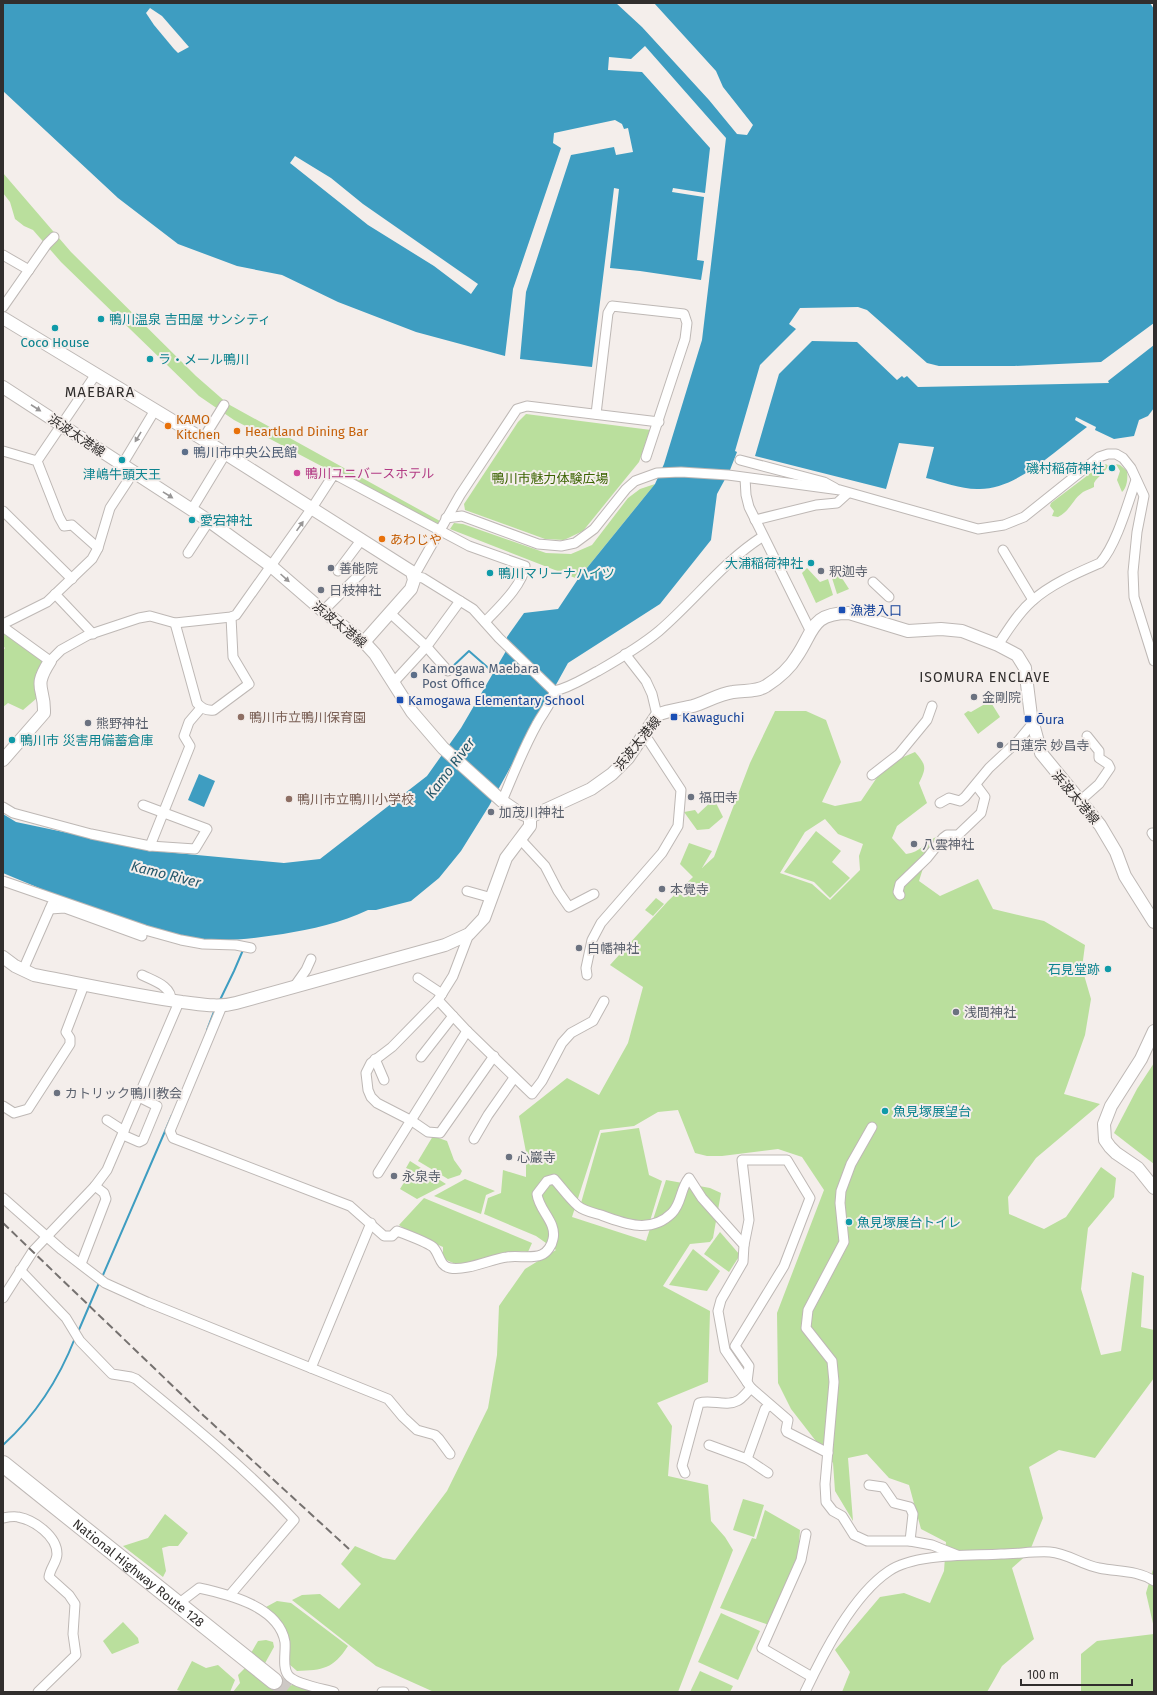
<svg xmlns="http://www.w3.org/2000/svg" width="1157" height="1695" viewBox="0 0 1157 1695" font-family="'Fira Sans','Noto Sans JP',sans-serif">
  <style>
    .green { fill: #badf9d; fill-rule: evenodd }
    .water { fill: #3e9dc1 }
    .pier { fill: #f4eeeb }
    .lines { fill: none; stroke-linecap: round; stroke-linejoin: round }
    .stream { stroke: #3e9dc1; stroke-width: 2 }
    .highway-tunnel { stroke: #cdc8c5; stroke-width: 16; stroke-dasharray: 16 8; stroke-linecap: butt }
    .street-casing { stroke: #beb8b5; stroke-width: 11 }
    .secondary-casing { stroke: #beb8b5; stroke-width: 14 }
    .highway-casing { stroke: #beb8b5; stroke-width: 18 }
    .street { stroke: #fff; stroke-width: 9 }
    .secondary { stroke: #fff; stroke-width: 12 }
    .highway { stroke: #fff; stroke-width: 16 }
    .rail { stroke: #75716f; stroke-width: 2; stroke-dasharray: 8 4; stroke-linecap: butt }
    .oneway { fill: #989696 }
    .culture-dot { fill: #0f9aa8; stroke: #f4eeeb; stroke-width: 1.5 }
    .food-dot { fill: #e8710a; stroke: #f4eeeb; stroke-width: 1.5 }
    .service-dot { fill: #5c6f8a; stroke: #f4eeeb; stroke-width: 1.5 }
    .hotel-dot { fill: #d1479c; stroke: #f4eeeb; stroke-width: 1.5 }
    .worship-dot { fill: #6b7280; stroke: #f4eeeb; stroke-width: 1.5 }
    .transit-dot { fill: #1a4fb4; stroke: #f4eeeb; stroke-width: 1.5 }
    .education-dot { fill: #8d6e63; stroke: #f4eeeb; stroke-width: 1.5 }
    .labels { text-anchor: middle; stroke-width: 4; stroke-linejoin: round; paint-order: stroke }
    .culture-label { font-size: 13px; fill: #0d838f; stroke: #f4eeeb; text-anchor: start }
    .food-label { font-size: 13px; fill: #c56008; stroke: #f4eeeb; text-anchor: start }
    .street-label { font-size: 13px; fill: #312e2d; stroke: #f4eeeb }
    .service-label { font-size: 13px; fill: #4e5e75; stroke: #f4eeeb; text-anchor: start }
    .hotel-label { font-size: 13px; fill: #b23c85; stroke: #f4eeeb; text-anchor: start }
    .park-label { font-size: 13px; fill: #3a6300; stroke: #f4eeeb }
    .worship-label { font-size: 13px; fill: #5b616d; stroke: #f4eeeb; text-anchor: start }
    .transit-label { font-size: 13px; fill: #164399; stroke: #f4eeeb; text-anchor: start }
    .education-label { font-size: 13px; fill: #785e54; stroke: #f4eeeb; text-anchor: start }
    .neighbourhood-label { font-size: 14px; letter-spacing: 1px; fill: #312e2d; stroke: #f4eeeb }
    .water-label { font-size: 14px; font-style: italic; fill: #24576a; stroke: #f4eeeb }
    .quarter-label { font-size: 15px; letter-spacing: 1px; fill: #312e2d; stroke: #f4eeeb }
  </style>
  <rect width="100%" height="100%" fill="#f4eeeb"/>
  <g class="green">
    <polygon points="3,173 71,252 196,376 228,404 440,521 435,526 234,420 199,396 61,262 33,230 24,226 15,219 10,202 3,193"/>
    <polygon points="526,414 651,430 639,462 583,531 564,540 545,539 465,510 464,504 518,422"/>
    <path d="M1106 464 1108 466C1104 474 1098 476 1094 483V487C1091 489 1086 490 1083 492 1072 500 1071 510 1058 517L1052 516 1054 511 1050 506 1051 503 1096 469Z"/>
    <path d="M1116 464 1120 465 1127 471C1128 478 1127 488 1122 492L1117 480 1120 471Z"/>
    <polygon points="655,484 578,579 450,529 454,523 463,524 546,553 571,554 592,545 628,498 640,489"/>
    <polygon points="807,568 820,582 828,579 833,595 816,603 802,573"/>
    <polygon points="840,575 849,589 837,594 832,578"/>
    <path d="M3 630 43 658 44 664C36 676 32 684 37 698L23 710 8 703 3 707V651L5 648 3 646Z"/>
    <polygon points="990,701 1000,717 978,734 964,714 968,711 971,712"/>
    <path d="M775 711H806L826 720 841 762 822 802 835 806 861 801 880 773 894 761 915 752C926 765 927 767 919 783L927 803 897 826 892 838 906 854C921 852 923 844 936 837L935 841 929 849 919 881 940 896 978 879 993 909 1044 921 1085 945 1082 968 1091 999 1085 1035 1064 1094 1100 1104 1036 1158 1008 1197 1009 1214 1044 1229 1066 1217 1101 1167 1116 1178 1114 1197 1088 1228 1081 1289 1101 1355 1121 1351 1132 1272 1144 1276 1141 1327 1154 1330V1378L1095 1458 1059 1450 1029 1467 1043 1518 1029 1553 1012 1568 1034 1639 1002 1666 987 1692H842L850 1672 835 1650 880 1597 904 1593 930 1603 944 1571 946 1542 921 1529 909 1485 889 1478 867 1454 848 1458 853 1521 835 1491 833 1463 791 1409 778 1383 777 1313 824 1190 802 1157 778 1149 722 1156H707L695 1153 678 1110 658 1112 634 1126 600 1130 572 1217 646 1241 666 1180 710 1188 721 1193 713 1238 710 1242 690 1244 663 1286 710 1311 708 1382 657 1403 672 1426 668 1476 708 1485 711 1521 725 1537 733 1550 678 1692H434L376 1666 292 1600 302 1595 320 1594 339 1609 361 1584 341 1564 355 1546 383 1558 395 1560 447 1491 488 1408 497 1355 499 1306 525 1269 556 1250 536 1236 484 1214 488 1198 501 1193 503 1170 526 1177V1152L519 1116 567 1078 599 1095 628 1043 643 987 610 965 668 901 693 877 680 864 689 843 712 851 702 868 714 857 750 763ZM825 819 838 834 863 844 859 856 860 870 830 900 812 884 780 873 805 832Z"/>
    <polygon points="714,799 723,817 709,829 697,830 684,812 695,810 698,814"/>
    <polygon points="816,831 841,851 832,862 850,878 830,898 814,882 784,872"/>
    <polygon points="656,898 664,904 653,916 645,910"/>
    <polygon points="1154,1063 1154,1164 1114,1133 1137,1089"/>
    <polygon points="639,1128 649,1175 662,1181 650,1221 636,1221 587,1208 581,1203 601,1133"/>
    <polygon points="433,1136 447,1141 454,1160 462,1171 460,1175 448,1179 418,1161"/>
    <polygon points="410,1161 446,1184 417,1199 400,1189 411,1171 406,1168"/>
    <polygon points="465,1179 495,1191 486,1195 481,1214 434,1196"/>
    <path d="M424 1198 532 1243 528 1252C502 1249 483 1264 457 1264 452 1263 447 1260 443 1258V1247L409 1232 399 1225Z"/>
    <polygon points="720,1232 740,1255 729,1272 704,1254"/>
    <polygon points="693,1249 720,1271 707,1291 669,1285"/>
    <polygon points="743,1499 764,1505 754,1537 733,1530"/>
    <polygon points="765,1510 800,1530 798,1559 769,1625 720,1608 752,1538 756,1539"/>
    <polygon points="165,1514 188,1533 178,1546 169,1546 162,1548 166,1571 163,1577 123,1546 148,1538"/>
    <polygon points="1154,1566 1154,1628 1146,1593"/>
    <path d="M277 1601 291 1603 348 1646C333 1669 323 1670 297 1671L289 1664 288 1640 266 1607Z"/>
    <polygon points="721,1613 760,1631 738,1680 698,1662"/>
    <polygon points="123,1622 138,1638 139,1643 112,1654 103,1641"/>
    <polygon points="1154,1634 1154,1692 1081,1692 1081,1654 1097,1641"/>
    <polygon points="266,1640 273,1642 274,1647 264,1665 251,1653 258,1641"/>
    <polygon points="192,1661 206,1668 218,1665 235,1680 230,1692 185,1692 177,1690"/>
    <polygon points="246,1667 276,1688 298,1684 311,1692 233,1692 240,1683 238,1675"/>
    <polygon points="700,1671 733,1686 730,1692 690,1692"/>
  </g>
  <g class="water">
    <path d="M3 3H1150L1154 9V323L1101 362 1014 366H939L927 363 867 310 858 307 800 308 789 324 796 329 760 365 735 451 737 452 730 470 717 494 711 540 660 604 568 663 489 806 461 851 439 878 411 901 376 910H368C341 923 312 929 283 934 251 939 216 943 183 937 122 927 60 896 3 873V814L16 822 154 851 284 863 320 859 427 776 461 728 506 651 507 637 524 613 558 609 578 579 655 484 664 464 702 340 726 138 645 46 631 59 609 57 608 70 642 72 710 148 705 193 673 188 672 192 704 197 697 260 704 261 701 280 640 271 610 268 619 189 614 188 592 367 520 359 526 292 571 155 614 147 616 155 633 152 628 128 624 129 622 124 615 120 554 133 553 143 561 148 513 289 505 356 416 332 338 302 282 275 237 266 178 244 118 198 3 91Z"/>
    <path d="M812 341 857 342 897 380 902 376 904 378 907 376 918 387 1109 383 1108 381 1154 345V408L1148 416 1139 420 1134 436 1114 439 1095 430 1096 427 1076 417 1075 420 1087 427C1057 449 1016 491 977 489 960 489 943 482 926 478L934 447 899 443 886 489 755 456 779 374Z"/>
    <polygon points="199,774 215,781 204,807 188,800"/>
  </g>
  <g class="pier">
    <polygon points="616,3 654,3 716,71 723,87 753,125 747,135 737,134 709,100 642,27"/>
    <polygon points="150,8 162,16 189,47 178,53 174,49 154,25 146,13"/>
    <polygon points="295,156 331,178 363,204 478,284 471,294 434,266 368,225 290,163"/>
  </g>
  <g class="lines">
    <g class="stream">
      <polyline points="450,669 469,651 494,673"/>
      <polyline points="219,1002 234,971 243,950"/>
      <polyline points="207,1030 215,1009"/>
      <polyline points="103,1275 172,1115"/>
      <polyline points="78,1332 99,1283"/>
      <path d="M3 1445C36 1415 59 1379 75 1338"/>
    </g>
    <polyline class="highway-tunnel" points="274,1681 288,1692"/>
    <g class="street-casing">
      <g id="street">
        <polyline points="3,255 29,270"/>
        <polyline points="3,307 47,244 54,237"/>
        <polyline points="596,414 608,313 612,306 684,314 687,323 685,339 646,457"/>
        <path d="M659 422 527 406 517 409 460 495 414 576 423 578 473 609 499 638 554 691C570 688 584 678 598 671 619 659 641 646 659 631 695 600 723 562 762 537"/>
        <polyline points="203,439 224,405"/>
        <polyline points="3,451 37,461 59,517 64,526 72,525 98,548"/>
        <polyline points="740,460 824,482 835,488"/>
        <polyline points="37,461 96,374"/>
        <polyline points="122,465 155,410"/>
        <polyline points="745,478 746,495 749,507 810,630"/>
        <polyline points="192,509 226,453"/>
        <polyline points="3,511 72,579"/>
        <polyline points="446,518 462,516 538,544 561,546 575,543 594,529 626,489 635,481 657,473 681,472 728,475 840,490 978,529 1004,525 1024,517 1099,457 1108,454 1116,454 1123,458 1131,468 1144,496 1137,532 1133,572 1134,597 1154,661"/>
        <polyline points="755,520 816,505 837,503 848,493"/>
        <polyline points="1003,550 1033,600"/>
        <polyline points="188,553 209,521"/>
        <polyline points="338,571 362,539"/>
        <polyline points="873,582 889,597"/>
        <polyline points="55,594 93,634"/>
        <polyline points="323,611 362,572"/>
        <polyline points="390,613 425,645 448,671"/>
        <path d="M175 623 197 703C202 709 207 711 214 710L249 684 233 657 231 617"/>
        <polyline points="3,624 47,602 92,559 98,548 110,508 133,473"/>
        <path d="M3 627 50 661 61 650 88 635 139 618 150 616 175 623 231 617 236 615 312 508 334 474 469 546 525 566C523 585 498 608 485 622"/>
        <path d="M998 645C1008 630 1018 613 1032 601 1051 584 1077 573 1100 563 1116 546 1128 503 1136 480"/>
        <polyline points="625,654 646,681 652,694 657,715"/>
        <polyline points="393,683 427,646 460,601"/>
        <polyline points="872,775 899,754 927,720 932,706"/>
        <polyline points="1081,800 1099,784 1110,768 1108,764 1099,758 1099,751 1087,736"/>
        <path d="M502 801C513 775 523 749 537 724 542 714 553 702 554 691"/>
        <polyline points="940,803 949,798 960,801 965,797 989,768 1019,740 1033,723"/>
        <polyline points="3,807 13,813 91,834 150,846 195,849 207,829 143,805"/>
        <polyline points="1152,833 1154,836"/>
        <polyline points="520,839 545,866 558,891 569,907 594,894"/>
        <polyline points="150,846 190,746 184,736 189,722 201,708"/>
        <polyline points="3,881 145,930 181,940 203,944 236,945 251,948"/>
        <polyline points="467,891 492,898"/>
        <polyline points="900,895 898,892 900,884 927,858 943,838 947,835 958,835 981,813 985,797 976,785"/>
        <polyline points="50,909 65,908 142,936"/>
        <polyline points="469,934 453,976 438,1000 392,1047 371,1063 366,1073 368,1090 371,1097 377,1103 412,1121 428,1132 440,1133 494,1056"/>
        <polyline points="23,970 52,904"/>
        <path d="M142 975C154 981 172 986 171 1001"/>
        <polyline points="587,975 586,968 592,940 601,923 662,853 678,826 681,790 645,735"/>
        <polyline points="418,978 442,994"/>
        <polyline points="294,987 306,970 311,959"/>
        <polyline points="438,1000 467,1031 532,1094 542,1081 562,1043 571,1033 593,1021 604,1001"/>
        <path d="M222 1006 170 1131 173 1138 350 1206 384 1236H392L397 1231C405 1234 428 1243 433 1247 440 1254 439 1266 450 1268 467 1271 491 1259 507 1257 518 1255 530 1259 541 1255 547 1253 552 1245 553 1239 557 1222 539 1211 537 1194L547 1181 554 1179C562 1188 569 1198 578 1206 584 1211 594 1213 601 1215 625 1224 651 1234 672 1213 682 1203 680 1189 689 1178L702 1198 744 1245 743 1262 721 1300 718 1311 725 1350 751 1388 788 1420 786 1430 787 1432 828 1453"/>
        <polyline points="421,1057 453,1016"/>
        <polyline points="375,1059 384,1080"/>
        <polyline points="3,1106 14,1113 28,1109 70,1044 70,1038 66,1032 84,985"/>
        <polyline points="107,1120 124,1131"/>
        <polyline points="872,1127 851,1164 841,1191 840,1203 844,1242 808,1310 806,1328 832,1361 834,1382 825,1484 826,1502 833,1511 842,1516 854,1535 867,1541 910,1541 932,1545 957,1555"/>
        <polyline points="123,1135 139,1142 143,1140 157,1106 139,1097"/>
        <polyline points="474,1139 488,1115 514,1078"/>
        <polyline points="378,1173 467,1031"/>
        <polyline points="3,1198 62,1250 105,1283 147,1302 388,1399 403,1417 417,1430 435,1435 439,1439 450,1454"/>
        <polyline points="744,1245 749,1220 742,1160 787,1160 810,1198 784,1266 735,1346 749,1366 747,1382"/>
        <polyline points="81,1264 106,1199 104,1193 95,1186"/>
        <path d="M20 1270 66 1318 80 1341 112 1374 131 1377 136 1379C191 1424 245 1468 294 1520L230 1595"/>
        <polyline points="3,1298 33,1251 95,1186 107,1170 179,1002"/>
        <polyline points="311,1368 371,1223"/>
        <polyline points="709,1445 747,1459 765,1409 770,1405"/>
        <polyline points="747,1459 768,1473"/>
        <path d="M685 1473 682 1466 699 1403C711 1399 726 1407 737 1401 742 1399 747 1392 751 1388"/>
        <polyline points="869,1485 883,1487 894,1503 910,1507 913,1514 910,1541"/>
        <path d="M3 1518C8 1517 14 1516 18 1517 34 1520 57 1536 57 1554 57 1562 50 1568 49 1577L69 1595 75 1604 73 1634 76 1655 38 1692"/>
        <polyline points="806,1534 801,1560 762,1648 812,1677"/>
        <path d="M178 1604 199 1588C227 1594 279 1606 285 1642 286 1652 282 1667 288 1675 294 1684 324 1689 334 1692"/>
        <polyline points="382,1692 404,1692"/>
        <path d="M805 1692C823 1654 853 1595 889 1571 915 1553 970 1556 1001 1554 1017 1554 1034 1551 1050 1552 1067 1553 1082 1565 1099 1568 1118 1572 1137 1570 1154 1581"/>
      </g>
    </g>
    <g class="secondary-casing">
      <g id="secondary">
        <polyline points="3,318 201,438 412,572 414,580 411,589 364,642"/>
        <path d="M3 387 209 521 271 566 323 611 364 642 375 654 412 712 443 748 502 801 518 812 530 817 591 789 612 774 628 758 657 715C668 710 681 709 693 706 706 702 719 694 733 692 745 690 756 692 766 686 777 679 790 668 797 656 814 631 811 613 849 613L908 631 941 629 962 631 998 645 1017 655 1025 668 1031 716 1041 753 1100 825 1116 852 1125 876 1154 922"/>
        <path d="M3 760 44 713C45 686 32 689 50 661"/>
        <path d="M3 957 15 966 34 975C83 984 132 995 182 1002 200 1004 218 1008 236 1003L445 945 469 934 484 918 506 858 530 826V817"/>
        <polyline points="1154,1031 1141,1059 1111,1106 1104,1124 1105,1140 1110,1147 1116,1153 1138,1168 1154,1188"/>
      </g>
    </g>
    <g class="highway-casing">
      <g id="highway">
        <path id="s1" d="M3 1464 274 1681"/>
      </g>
    </g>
    <use href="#street" class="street"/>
    <use href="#secondary" class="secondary"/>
    <use href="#highway" class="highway"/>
    <polyline class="rail" points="3,1223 204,1416 349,1549"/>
  </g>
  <defs><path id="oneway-solid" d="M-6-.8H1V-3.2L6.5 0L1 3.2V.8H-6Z"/></defs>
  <g class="oneway">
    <use href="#oneway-solid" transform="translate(36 408) rotate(33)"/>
    <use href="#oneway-solid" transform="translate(138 437) rotate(121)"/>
    <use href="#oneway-solid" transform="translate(168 495) rotate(32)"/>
    <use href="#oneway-solid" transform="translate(300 526) rotate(-55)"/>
    <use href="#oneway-solid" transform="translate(285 578) rotate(42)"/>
  </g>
  <g class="culture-dot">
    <circle cx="101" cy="319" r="4"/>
    <circle cx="55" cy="328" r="4"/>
    <circle cx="150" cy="359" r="4"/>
    <circle cx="122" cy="460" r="4"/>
    <circle cx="1112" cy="468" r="4"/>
    <circle cx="192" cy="520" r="4"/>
    <circle cx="811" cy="563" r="4"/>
    <circle cx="490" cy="573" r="4"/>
    <circle cx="12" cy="740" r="4"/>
    <circle cx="1108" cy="969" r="4"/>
    <circle cx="885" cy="1111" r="4"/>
    <circle cx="849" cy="1222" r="4"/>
  </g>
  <g class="food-dot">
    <circle cx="168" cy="426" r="4"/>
    <circle cx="237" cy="431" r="4"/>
    <circle cx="382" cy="539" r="4"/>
  </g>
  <g class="service-dot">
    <circle cx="185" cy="452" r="4"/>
    <circle cx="414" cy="675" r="4"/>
  </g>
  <circle class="hotel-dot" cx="297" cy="473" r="4"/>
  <g class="worship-dot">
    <circle cx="331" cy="568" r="4"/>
    <circle cx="821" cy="571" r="4"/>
    <circle cx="321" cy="590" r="4"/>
    <circle cx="974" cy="697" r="4"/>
    <circle cx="88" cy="723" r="4"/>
    <circle cx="1000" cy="745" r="4"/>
    <circle cx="691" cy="797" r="4"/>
    <circle cx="491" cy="812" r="4"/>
    <circle cx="914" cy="844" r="4"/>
    <circle cx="662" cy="889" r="4"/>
    <circle cx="579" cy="948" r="4"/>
    <circle cx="956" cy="1012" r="4"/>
    <circle cx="57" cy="1093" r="4"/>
    <circle cx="509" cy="1157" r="4"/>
    <circle cx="394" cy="1176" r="4"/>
  </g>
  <g class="transit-dot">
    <rect x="838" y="606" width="8" height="8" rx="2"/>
    <rect x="396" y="696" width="8" height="8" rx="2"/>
    <rect x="670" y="713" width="8" height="8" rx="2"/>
    <rect x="1024" y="715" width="8" height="8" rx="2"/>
  </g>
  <g class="education-dot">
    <circle cx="241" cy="717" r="4"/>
    <circle cx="289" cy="799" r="4"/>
  </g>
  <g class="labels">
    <g class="culture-label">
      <text x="109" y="324">鴨川温泉 吉田屋 サンシティ</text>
      <text x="55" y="347" text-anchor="middle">Coco House</text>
      <text x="158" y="364">ラ・メール鴨川</text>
      <text x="1104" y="473" text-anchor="end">磯村稲荷神社</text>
      <text x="122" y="479" text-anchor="middle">津嶋牛頭天王</text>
      <text x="200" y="525">愛宕神社</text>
      <text x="803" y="568" text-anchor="end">大浦稲荷神社</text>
      <text x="498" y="578">鴨川マリーナハイツ</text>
      <text x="20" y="745">鴨川市 災害用備蓄倉庫</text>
      <text x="1100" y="974" text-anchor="end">石見堂跡</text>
      <text x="893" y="1116">魚見塚展望台</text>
      <text x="857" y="1227">魚見塚展台トイレ</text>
    </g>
    <g class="food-label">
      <text x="176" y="424">KAMO<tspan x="176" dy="15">Kitchen</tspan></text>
      <text x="245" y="436">Heartland Dining Bar</text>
      <text x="390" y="544">あわじや</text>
    </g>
    <g class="street-label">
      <text transform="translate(77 435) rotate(34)" y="5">浜波太港線</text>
      <text transform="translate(340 624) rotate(39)" y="5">浜波太港線</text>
      <text transform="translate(637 743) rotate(-51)" y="5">浜波太港線</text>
      <text transform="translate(1076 797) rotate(50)" y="5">浜波太港線</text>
      <text dy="5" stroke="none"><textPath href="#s1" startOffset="174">National Highway Route 128</textPath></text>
    </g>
    <g class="service-label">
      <text x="193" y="457">鴨川市中央公民館</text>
      <text x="422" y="673">Kamogawa Maebara<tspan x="422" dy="15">Post Office</tspan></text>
    </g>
    <g class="hotel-label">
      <text x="305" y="478">鴨川ユニバースホテル</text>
    </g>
    <g class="park-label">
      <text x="550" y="483">鴨川市魅力体験広場</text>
    </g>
    <g class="worship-label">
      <text x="339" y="573">善能院</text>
      <text x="829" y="576">釈迦寺</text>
      <text x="329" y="595">日枝神社</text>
      <text x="982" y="702">金剛院</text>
      <text x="96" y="728">熊野神社</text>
      <text x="1008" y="750">日蓮宗 妙昌寺</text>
      <text x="699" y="802">福田寺</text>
      <text x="499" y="817">加茂川神社</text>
      <text x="922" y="849">八雲神社</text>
      <text x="670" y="894">本覺寺</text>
      <text x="587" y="953">白幡神社</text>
      <text x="964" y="1017">浅間神社</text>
      <text x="65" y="1098">カトリック鴨川教会</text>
      <text x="517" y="1162">心巖寺</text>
      <text x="402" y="1181">永泉寺</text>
    </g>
    <g class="transit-label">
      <text x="850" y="615">漁港入口</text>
      <text x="408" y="705">Kamogawa Elementary School</text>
      <text x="682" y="722">Kawaguchi</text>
      <text x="1036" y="724">Ōura</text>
    </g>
    <g class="education-label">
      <text x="249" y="722">鴨川市立鴨川保育園</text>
      <text x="297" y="804">鴨川市立鴨川小学校</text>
    </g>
    <g class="neighbourhood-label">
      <text x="985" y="682">ISOMURA ENCLAVE</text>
    </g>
    <g class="water-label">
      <text transform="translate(450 768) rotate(-53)" y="5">Kamo River</text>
      <text transform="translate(166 874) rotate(14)" y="5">Kamo River</text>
    </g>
    <g class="quarter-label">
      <text x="100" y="397">MAEBARA</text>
    </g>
  </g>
  <rect width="1157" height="1695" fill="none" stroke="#312e2d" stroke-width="8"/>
  <path d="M1021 1679v6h111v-6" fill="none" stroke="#312e2d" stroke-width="2"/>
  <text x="1027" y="1679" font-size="12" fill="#312e2d" stroke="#f4eeeb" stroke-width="3" paint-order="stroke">100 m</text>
</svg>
